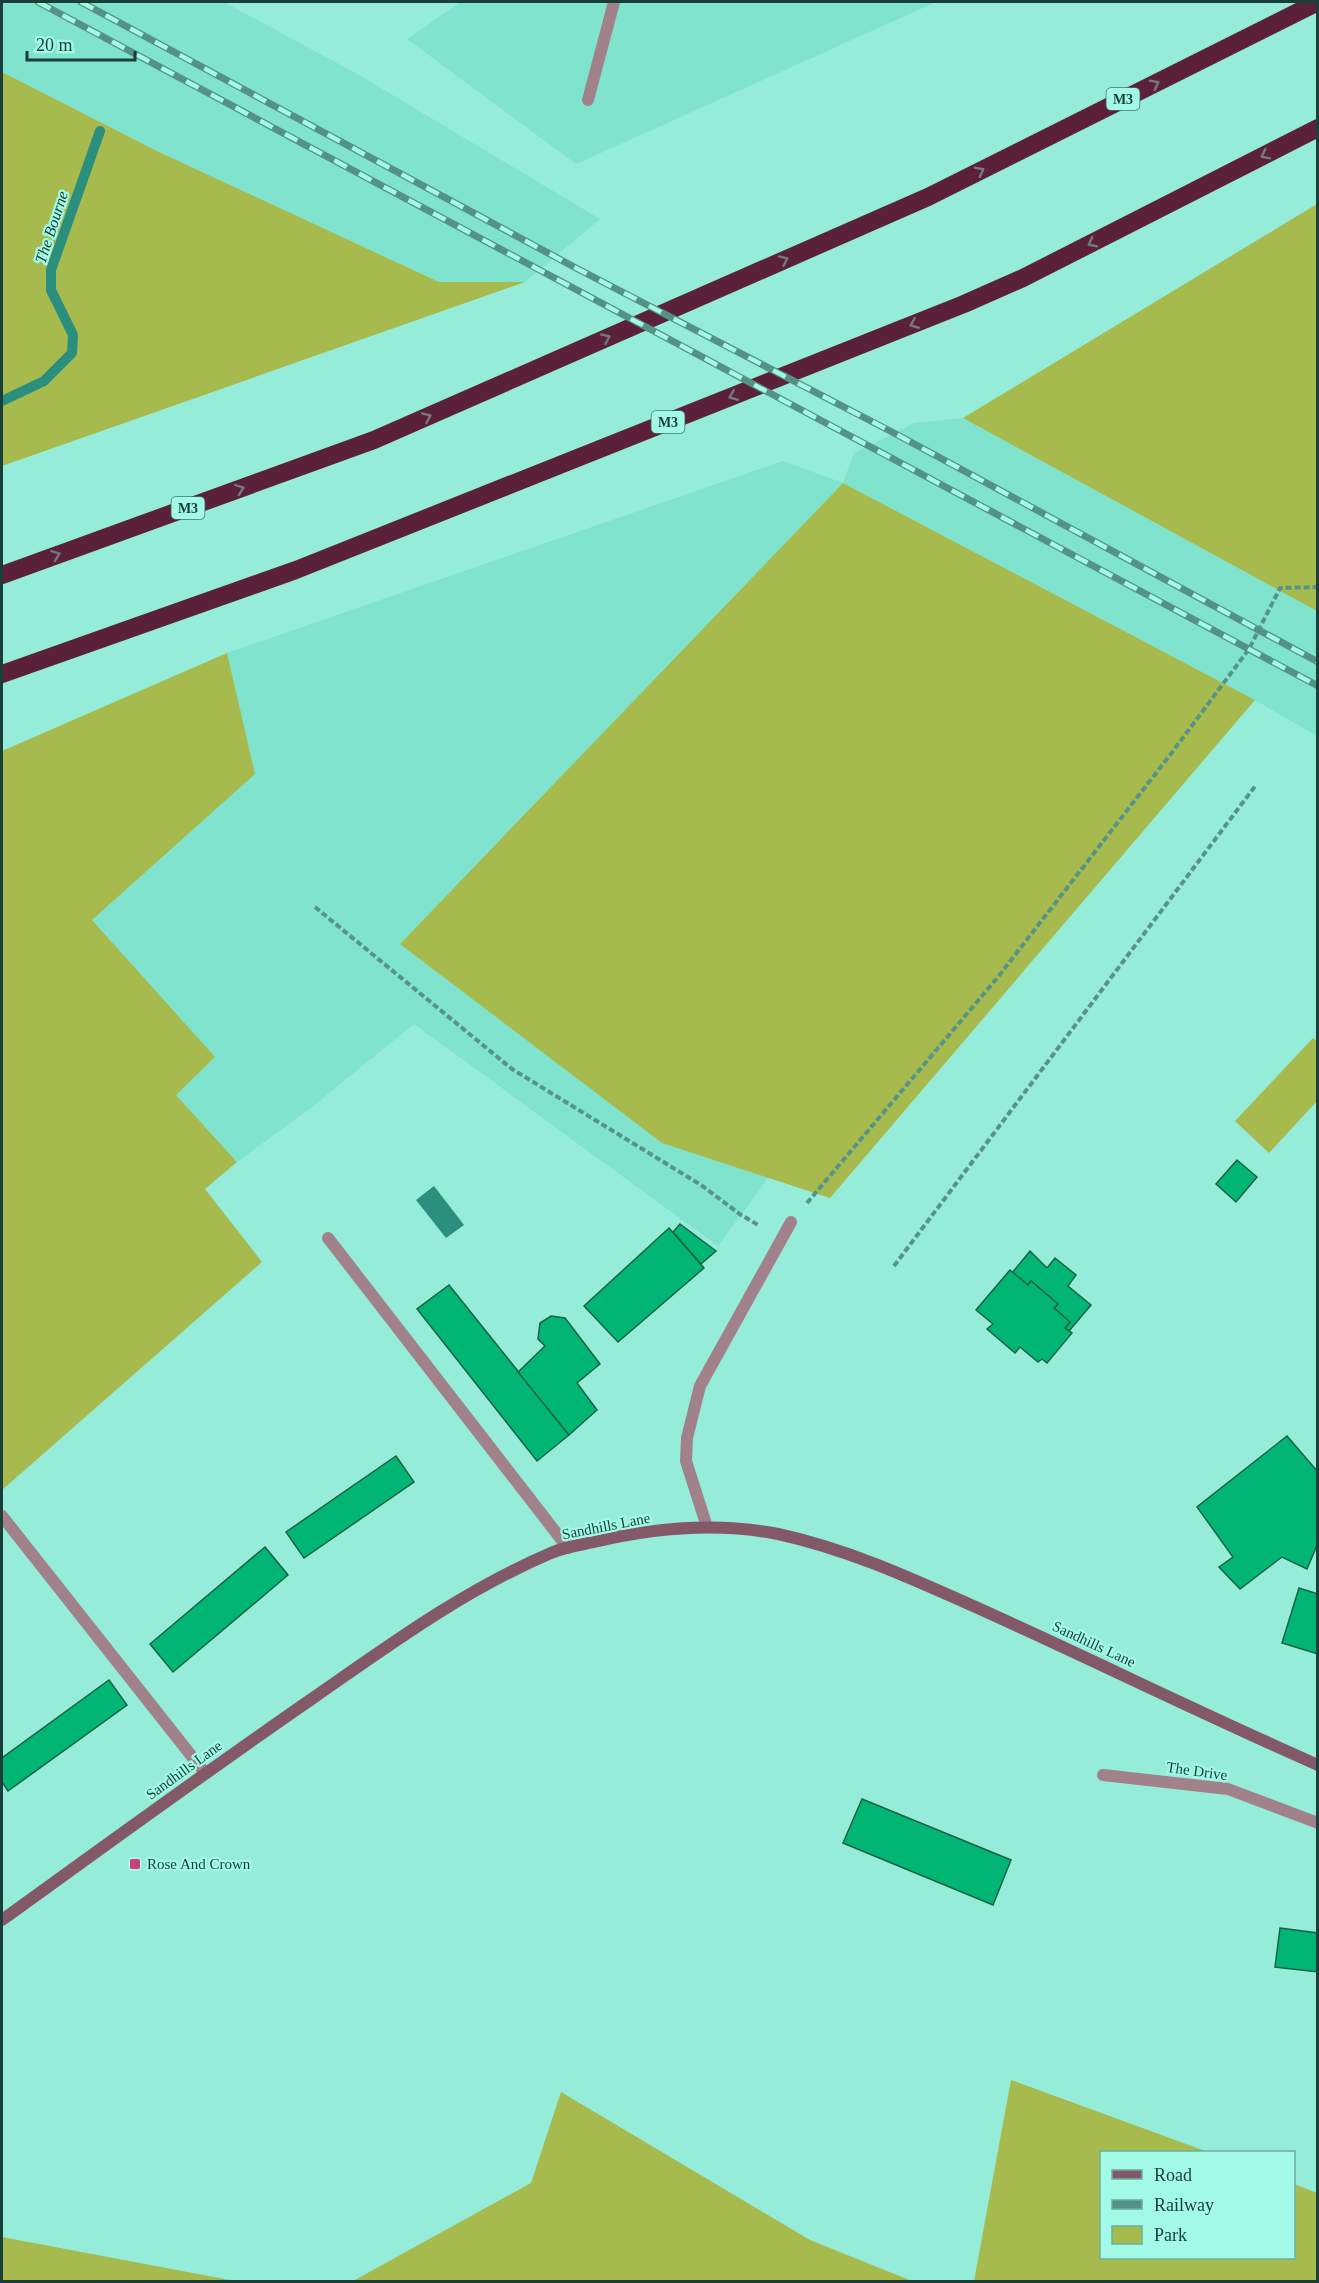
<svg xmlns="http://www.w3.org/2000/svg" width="1319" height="2283" viewBox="0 0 1319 2283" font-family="'Times New Roman',serif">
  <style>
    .built { fill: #7fe3ce }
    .green { fill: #a6ba4e }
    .water { fill: #2b8f7e }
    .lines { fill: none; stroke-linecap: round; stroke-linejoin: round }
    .stream { stroke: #2b8f7e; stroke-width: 10 }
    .building { fill: #01b674; stroke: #1b6241; stroke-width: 1.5 }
    .path { stroke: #569487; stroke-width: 4; stroke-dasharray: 6 3; stroke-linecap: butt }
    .service { stroke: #a1828b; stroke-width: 12 }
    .minor { stroke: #a1828b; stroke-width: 12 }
    .secondary { stroke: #845967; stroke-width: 12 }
    .motorway { stroke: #5b2138; stroke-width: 18 }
    .rail-casing { stroke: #549285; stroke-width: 7 }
    .rail { stroke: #a1f9e6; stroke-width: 4.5; stroke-dasharray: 14; stroke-linecap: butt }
    .oneway { stroke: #77777e }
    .poi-dot { fill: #ca417a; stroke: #a1f9e6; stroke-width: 2 }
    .labels { text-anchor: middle; stroke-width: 4.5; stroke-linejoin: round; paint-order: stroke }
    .shield { fill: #a1f9e6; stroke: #42776c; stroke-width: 1.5 }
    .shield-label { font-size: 14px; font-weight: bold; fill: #1a3f38 }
    .street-label { font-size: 15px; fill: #1a3f38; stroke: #a1f9e6 }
    .poi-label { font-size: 15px; fill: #1a3f38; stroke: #a1f9e6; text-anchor: start }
    .water-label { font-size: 16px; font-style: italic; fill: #1e3b35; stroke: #a1f9e6 }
  </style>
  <rect width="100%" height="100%" fill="#94ecd9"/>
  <g class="built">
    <polygon points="2,2 224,2 359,75 600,219 525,282 439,282 159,152 2,72"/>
    <polygon points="461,2 936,2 576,164 407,39"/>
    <polygon points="963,418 1317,611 1317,736 1255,700 843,483 401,943 662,1143 769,1177 718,1246 414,1024 308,1110 237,1162 176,1095 214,1057 92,920 254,774 227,653 783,461 843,483 854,453 914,423"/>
  </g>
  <g class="green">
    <polygon points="2,72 159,152 439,282 525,282 2,466"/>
    <polygon points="1317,204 1317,611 963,418"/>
    <polygon points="843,483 1255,700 830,1198 662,1143 400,944"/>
    <polygon points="227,653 255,774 92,920 215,1057 176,1095 237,1162 205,1189 262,1262 2,1490 2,751"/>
    <polygon points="1313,1038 1317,1042 1317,1101 1269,1153 1235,1121"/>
    <polygon points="1011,2080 1208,2152 1102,2152 1102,2258 1294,2258 1294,2184 1317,2193 1317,2281 974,2281"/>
    <polygon points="561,2092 810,2240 912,2281 353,2281 531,2183"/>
    <polygon points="2,2237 235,2281 2,2281"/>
  </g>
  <polygon class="water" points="434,1186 464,1225 446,1238 416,1200"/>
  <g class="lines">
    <polyline class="stream" points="2,401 44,381 72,353 73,335 51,290 51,270 100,131"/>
  </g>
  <g class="building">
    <polygon points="1237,1160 1257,1177 1236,1202 1216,1184"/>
    <polygon points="680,1224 716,1251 701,1264 673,1232"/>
    <polygon points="669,1228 704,1268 618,1342 584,1306"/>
    <polygon points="1030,1251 1047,1268 1055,1258 1076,1275 1068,1286 1091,1305 1069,1331 1065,1328 1070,1322 1054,1308 1058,1304 1031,1281 1028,1285 1012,1273"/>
    <polygon points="1010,1270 1028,1285 1031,1281 1058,1304 1054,1308 1070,1322 1065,1328 1072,1333 1047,1363 1042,1359 1038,1362 1020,1347 1015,1353 987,1329 993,1324 976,1310"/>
    <polygon points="449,1285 569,1435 537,1461 417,1309"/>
    <polygon points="551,1316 565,1318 600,1364 577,1383 597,1410 569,1435 518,1372 545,1346 538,1339 540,1323"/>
    <polygon points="1287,1436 1318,1472 1318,1543 1307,1569 1282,1557 1240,1589 1219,1567 1233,1557 1197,1507"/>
    <polygon points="396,1456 414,1482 304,1558 286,1532"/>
    <polygon points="265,1547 288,1575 173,1672 150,1644"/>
    <polygon points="1299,1588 1318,1594 1318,1654 1282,1643"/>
    <polygon points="109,1680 127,1705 8,1791 2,1782 2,1758"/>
    <polygon points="862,1799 1011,1860 993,1905 843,1843"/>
    <polygon points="1280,1928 1318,1933 1318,1972 1275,1967"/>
  </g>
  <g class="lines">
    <g class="path">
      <polyline points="315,907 512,1069 701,1185 741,1215 760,1226"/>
      <polyline points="807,1203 998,977 1170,755 1249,649 1280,588 1318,587"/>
      <polyline points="894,1266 1256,785"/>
    </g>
    <g class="service">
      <polyline points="588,100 614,2"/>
      <polyline points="328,1238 568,1548"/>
      <polyline points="2,1516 205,1773"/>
    </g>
    <g class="minor">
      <polyline points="707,1527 686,1461 687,1438 700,1386 791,1222"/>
      <polyline points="1103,1775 1228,1789 1318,1823"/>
    </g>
    <path class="secondary" d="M2 1920C106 1845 210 1769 316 1696 392 1643 466 1589 551 1553 564 1547 580 1545 594 1542 653 1528 717 1522 778 1534 848 1549 915 1580 980 1609 1093 1660 1204 1715 1318 1765"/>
    <g class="motorway">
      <polyline points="2,575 374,440 928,197 1318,2"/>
      <polyline points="2,674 296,570 964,304 1023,278 1318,128"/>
    </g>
    <g class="rail-casing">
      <g id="rail">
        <polyline points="38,2 1318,686"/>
        <polyline points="81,2 576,268 894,433 1318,662"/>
      </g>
    </g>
    <use href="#rail" class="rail"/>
  </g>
  <defs><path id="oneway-chevron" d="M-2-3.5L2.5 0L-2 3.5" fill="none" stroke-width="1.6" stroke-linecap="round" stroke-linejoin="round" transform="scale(1.5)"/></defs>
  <g class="oneway">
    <use href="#oneway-chevron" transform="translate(1155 84) rotate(-27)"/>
    <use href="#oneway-chevron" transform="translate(1265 155) rotate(153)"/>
    <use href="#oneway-chevron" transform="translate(980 171) rotate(-27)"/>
    <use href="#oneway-chevron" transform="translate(1092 243) rotate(153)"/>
    <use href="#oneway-chevron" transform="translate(784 260) rotate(-24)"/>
    <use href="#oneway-chevron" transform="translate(914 324) rotate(158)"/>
    <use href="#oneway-chevron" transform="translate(606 338) rotate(-24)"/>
    <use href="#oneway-chevron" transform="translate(733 396) rotate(158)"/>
    <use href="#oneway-chevron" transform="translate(427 417) rotate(-24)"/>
    <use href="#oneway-chevron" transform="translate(240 489) rotate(-20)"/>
    <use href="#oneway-chevron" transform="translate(56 555) rotate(-20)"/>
  </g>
  <rect class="poi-dot" x="129" y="1858" width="12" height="12" rx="3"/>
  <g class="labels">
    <g class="shield">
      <rect x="1106.5" y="88" width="33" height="22" rx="4.5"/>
      <rect x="651.5" y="411" width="33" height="22" rx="4.5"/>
      <rect x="171.5" y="497" width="33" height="22" rx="4.5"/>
    </g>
    <g class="shield-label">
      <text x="1123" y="104">M3</text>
      <text x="668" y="427">M3</text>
      <text x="188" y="513">M3</text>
    </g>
    <g class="street-label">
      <text transform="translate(606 1526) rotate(-11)" y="5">Sandhills Lane</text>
      <text transform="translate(1094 1644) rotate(25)" y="5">Sandhills Lane</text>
      <text transform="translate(184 1770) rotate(-36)" y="5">Sandhills Lane</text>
      <text transform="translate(1197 1771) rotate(8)" y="5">The Drive</text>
    </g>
    <g class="poi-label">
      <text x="147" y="1869">Rose And Crown</text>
    </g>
    <g class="water-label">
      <text transform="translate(51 227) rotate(-72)" y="6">The Bourne</text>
    </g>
  </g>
  <rect width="1319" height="2283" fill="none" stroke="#1a3f38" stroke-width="6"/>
  <rect x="1100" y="2151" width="195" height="108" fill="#a1f9e6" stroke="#6bafa0" stroke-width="1.5"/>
  <rect x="1112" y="2170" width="30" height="9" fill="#845967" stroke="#6bafa0" stroke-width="1.5"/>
  <text x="1154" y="2181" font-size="18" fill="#1a3f38">Road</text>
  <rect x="1112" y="2200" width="30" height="9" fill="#549285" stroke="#6bafa0" stroke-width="1.5"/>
  <text x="1154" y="2211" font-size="18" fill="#1a3f38">Railway</text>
  <rect x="1112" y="2226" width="30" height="18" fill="#a6ba4e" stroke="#6bafa0" stroke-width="1.5"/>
  <text x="1154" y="2241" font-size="18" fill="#1a3f38">Park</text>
  <path d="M27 51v9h108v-9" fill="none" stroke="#1a3f38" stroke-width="3"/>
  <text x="36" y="51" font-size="18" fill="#1a3f38" stroke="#a1f9e6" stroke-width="4.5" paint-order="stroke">20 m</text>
</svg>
